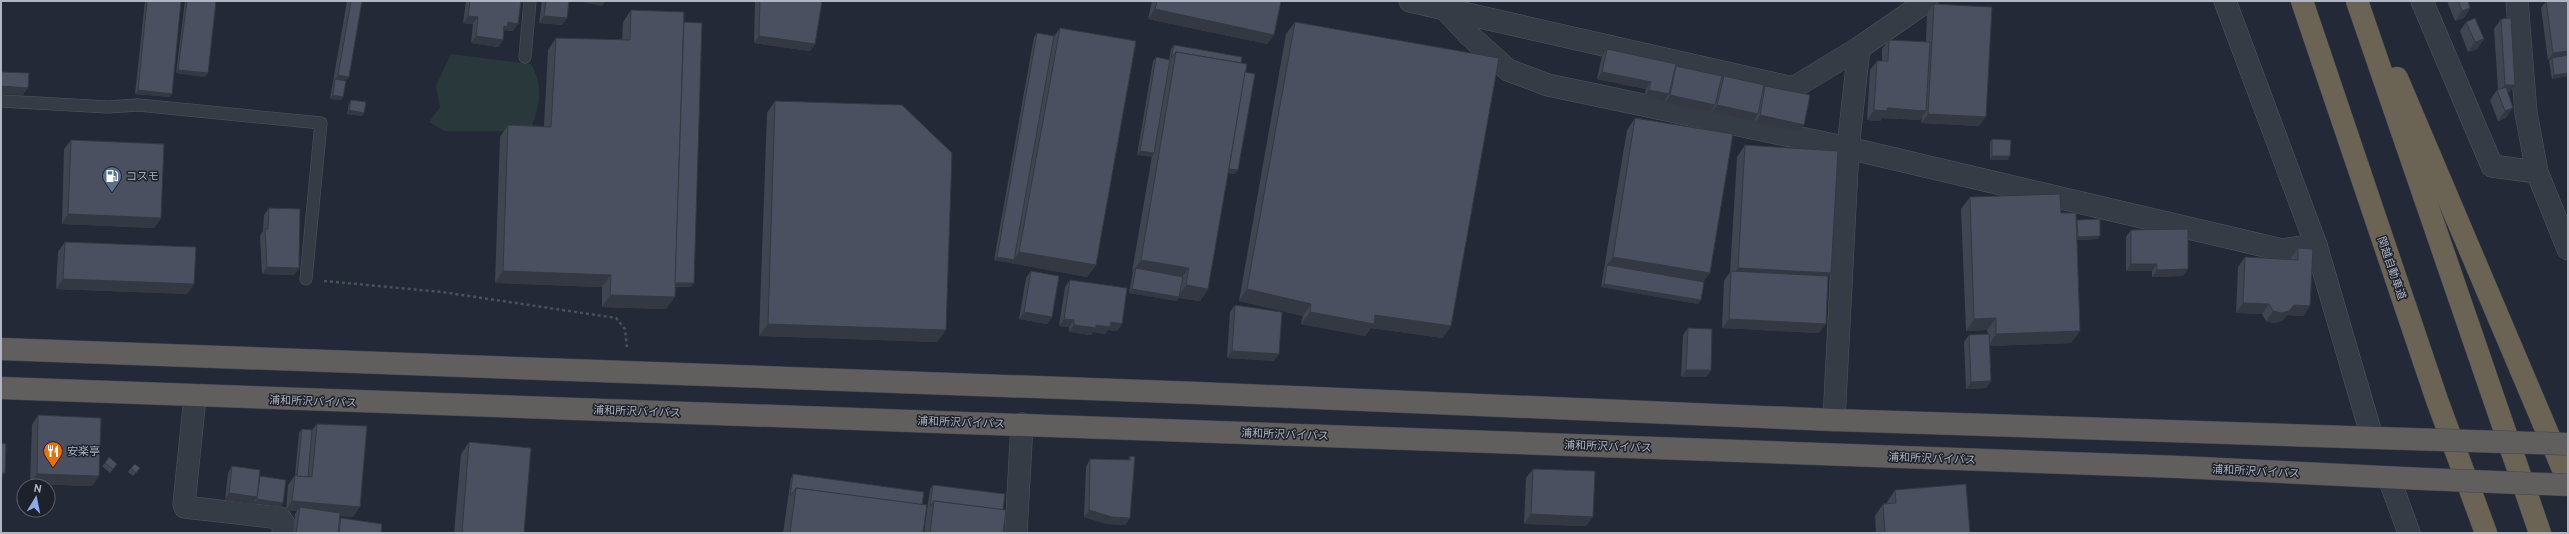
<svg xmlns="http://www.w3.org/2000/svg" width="2569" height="534" viewBox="0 0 2569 534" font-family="Cabin,'Noto Sans JP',sans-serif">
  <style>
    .green { fill: #29393b }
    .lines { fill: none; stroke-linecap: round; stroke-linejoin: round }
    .service-casing { stroke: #515661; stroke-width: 13 }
    .minor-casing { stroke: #515661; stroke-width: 23 }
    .tertiary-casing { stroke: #515661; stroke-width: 23 }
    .trunk-casing { stroke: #414651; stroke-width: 23 }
    .motorway-casing { stroke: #414651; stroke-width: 23 }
    .path { stroke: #465458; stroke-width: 2.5; stroke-dasharray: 3 3; stroke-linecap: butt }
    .service { stroke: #363c46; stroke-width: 12 }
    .minor { stroke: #363c46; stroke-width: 22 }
    .tertiary { stroke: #363c46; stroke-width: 22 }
    .trunk { stroke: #605f5d; stroke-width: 22 }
    .motorway { stroke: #6b6454; stroke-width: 22 }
    .trunk-bridge-casing { stroke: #414651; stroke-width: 23; stroke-linecap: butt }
    .trunk-bridge { stroke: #605f5d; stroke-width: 22 }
    .wall { fill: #404552 }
    .shaded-wall { fill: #343842 }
    .building { fill: #4a505f; stroke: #343842 }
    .labels { text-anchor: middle; stroke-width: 3; stroke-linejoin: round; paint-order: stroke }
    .poi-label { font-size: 11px; fill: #b1b6c3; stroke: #1c212b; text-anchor: start }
    .street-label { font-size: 11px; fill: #b1b6c3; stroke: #1c212b }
  </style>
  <rect width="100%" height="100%" fill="#232936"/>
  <path class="green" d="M451 54 531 64C546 91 538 107 529 135L502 131H445L429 122 440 107 436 86Z"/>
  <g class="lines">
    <g class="service-casing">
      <g id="service">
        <polyline points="525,57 530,1"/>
        <polyline points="1,101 108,107 138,105 321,123 306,279"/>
      </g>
    </g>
    <g class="minor-casing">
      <g id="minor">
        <polyline points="1410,1 1445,9 1469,35 1508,70 1548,85 1848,148 2282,250 2316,245"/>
        <polyline points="2225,1 2316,245 2372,437"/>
        <polyline points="2422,1 2492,166 2537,172"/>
        <polyline points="1445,9 1793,88 1859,48 1927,1"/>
        <polyline points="195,397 184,504 185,507 280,518 284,524 283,533"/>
        <polyline points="1834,420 1848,148 1859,48"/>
        <polyline points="2389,478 2409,533"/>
        <polyline points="1016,533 1022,424"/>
      </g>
    </g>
    <g class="tertiary-casing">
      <polyline id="tertiary" points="2517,1 2526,113 2537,172 2568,249"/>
    </g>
    <g class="trunk-casing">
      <g id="trunk">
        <polyline points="1,349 1197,393 1834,420 2409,439"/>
        <polyline points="1,388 2179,467 2424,479"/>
      </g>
    </g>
    <g class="motorway-casing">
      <g id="motorway">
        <polyline points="2302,1 2437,400 2486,533"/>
        <polyline points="2357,1 2540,533"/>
        <polyline points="2397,78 2568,481"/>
      </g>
    </g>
    <polyline class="path" points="324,281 442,292 616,318 625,329 627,348"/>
    <use href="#service" class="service"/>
    <use href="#minor" class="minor"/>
    <use href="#tertiary" class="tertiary"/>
    <use href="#trunk" class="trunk"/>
    <use href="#motorway" class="motorway"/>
    <g class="trunk-bridge-casing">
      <g id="trunk-bridge">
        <polyline points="2409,439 2568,444"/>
        <polyline points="2424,479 2568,485"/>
      </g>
    </g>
    <use href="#trunk-bridge" class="trunk-bridge"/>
  </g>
  <g class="wall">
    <polygon points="145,1 181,1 172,94 170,97 135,94"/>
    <polygon points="185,1 216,1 205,77 176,73"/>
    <polygon points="347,1 362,1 346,81 341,100 330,99"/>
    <polygon points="466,1 521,1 513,31 505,30 504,31 503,40 498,47 471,43 473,24 463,23"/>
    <polygon points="542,1 569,1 562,25 539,23"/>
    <polygon points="755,1 822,1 815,44 810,51 754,43"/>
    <polygon points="1152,1 1281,1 1274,35 1267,44 1148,19"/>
    <polygon points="2447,1 2468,1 2470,8 2464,18 2455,21"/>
    <polygon points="2546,1 2568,76 2552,79 2549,61 2550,60 2548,60 2541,8"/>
    <polygon points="1934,4 1979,126 1921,123 1922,117 1919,120 1882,118 1880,121 1867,120 1870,70 1877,61 1882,61 1882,49 1889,40 1926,42 1927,14"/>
    <polygon points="631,10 684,22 691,287 675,287 666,309 602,307 602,287 495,283 500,137 508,125 544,126 548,50 556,38 622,40 623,22"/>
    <polygon points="2501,19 2508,94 2506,118 2498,121 2490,100 2497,90 2498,89 2494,29"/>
    <polygon points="1295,22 1443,338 1371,328 1365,336 1301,324 1303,316 1239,301 1286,34"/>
    <polygon points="2466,22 2484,39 2477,49 2468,52 2460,31"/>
    <polygon points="1060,28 1096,265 1087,277 994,260 1034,37 1037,33 1054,36"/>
    <polygon points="1174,45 1241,63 1245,72 1235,174 1228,173 1208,289 1200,301 1179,298 1177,301 1129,293 1133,272 1132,272 1152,156 1137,155 1153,61 1156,57 1169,60 1171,49"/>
    <polygon points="1607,49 1675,68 1676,66 1721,80 1724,76 1763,89 1765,86 1799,132 1755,123 1756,117 1753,121 1712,112 1713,109 1710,112 1665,103 1666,99 1664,101 1644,97 1646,89 1597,79 1602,56"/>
    <polygon points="351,100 364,113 362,116 347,114 349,104"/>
    <polygon points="775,101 946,330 937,342 759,336 767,113"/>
    <polygon points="1635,118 1701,300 1698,304 1601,287 1627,130"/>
    <polygon points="1992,139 2008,160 1990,160 1990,142"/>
    <polygon points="71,140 161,218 154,228 62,224 64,149"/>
    <polygon points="1745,145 1831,273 1828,277 1819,333 1722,328 1724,281 1730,272 1737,157"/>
    <polygon points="1970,197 2061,213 2076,222 2077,220 2098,239 2077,240 2080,331 2071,343 1990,346 1991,381 1986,388 1966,389 1964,342 1969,335 1988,334 1987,330 1966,331 1961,209"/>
    <polygon points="269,208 299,268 294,275 262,274 260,236 263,231 264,215"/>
    <polygon points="2131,230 2183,276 2152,277 2152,271 2126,271 2126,237"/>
    <polygon points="65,242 194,284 187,294 56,289 58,252"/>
    <polygon points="2298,248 2304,316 2287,315 2282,321 2274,323 2266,321 2262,314 2236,313 2238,267 2245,257 2291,259 2291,258"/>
    <polygon points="1031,271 1052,317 1047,324 1019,319 1026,278"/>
    <polygon points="1070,280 1122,324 1117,331 1108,330 1105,334 1093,332 1091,335 1069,332 1069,327 1059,326 1065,287"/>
    <polygon points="1235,305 1274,361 1227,358 1230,312"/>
    <polygon points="1688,328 1711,370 1706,377 1681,377 1683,335"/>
    <polygon points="38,415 99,476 92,486 30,484 32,425"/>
    <polygon points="317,424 353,517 340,516 339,521 341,518 381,533 293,533 295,514 297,511 286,510 288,485 295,475 299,433 302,429 312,430"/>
    <polygon points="469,442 524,533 454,533 461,454"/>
    <polygon points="1130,456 1130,518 1125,525 1107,524 1084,517 1086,467 1090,459 1128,460"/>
    <polygon points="105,463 115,467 110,473 102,466"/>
    <polygon points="232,466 259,477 281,507 254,503 254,500 252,504 225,500 228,473"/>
    <polygon points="131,468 140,468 133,476 128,472"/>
    <polygon points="1533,469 1586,526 1524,524 1526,478"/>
    <polygon points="793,474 922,505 923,533 783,533 791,478"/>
    <polygon points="933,485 1003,510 1003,533 924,533 930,489"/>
    <polygon points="1895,490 1970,533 1876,533 1875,516 1883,504 1887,503 1887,502"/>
  </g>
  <g class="shaded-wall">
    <polygon points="577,1 606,1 602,6"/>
    <polygon points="2470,8 2464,18 2455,21 2462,11"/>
    <polygon points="1155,9 1274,35 1267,44 1148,19"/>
    <polygon points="468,16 478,17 473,24 463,23"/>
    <polygon points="544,16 567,18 562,25 539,23"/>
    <polygon points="508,22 518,24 513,31 505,30 502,34 504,26"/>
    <polygon points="476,36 503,40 498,47 471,43"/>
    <polygon points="759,36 815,44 810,51 754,43"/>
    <polygon points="2484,39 2477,49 2468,52 2475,42"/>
    <polygon points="2568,51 2568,58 2552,58 2550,60 2548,60 2553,53"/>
    <polygon points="178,70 208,73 205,77 176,73"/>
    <polygon points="1602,72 1651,82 1646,89 1597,79"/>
    <polygon points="2568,73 2568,76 2552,79 2554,75"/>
    <polygon points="338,75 349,77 344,84 335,79 333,82"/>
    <polygon points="2505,85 2515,85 2508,94 2498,95"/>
    <polygon points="1,86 28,88 23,95 1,94"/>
    <polygon points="138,90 172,94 170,97 135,94"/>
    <polygon points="1649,90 1669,94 1664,101 1644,97"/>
    <polygon points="333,95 343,97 341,100 330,99"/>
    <polygon points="1670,95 1715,105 1710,112 1665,103"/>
    <polygon points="1717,105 1758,114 1753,121 1712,112"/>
    <polygon points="1887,108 1926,111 1919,120 1882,118 1880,121 1867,120 1874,110"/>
    <polygon points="2513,108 2506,118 2498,121 2505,111"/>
    <polygon points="349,110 364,113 362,116 347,114"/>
    <polygon points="1928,114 1986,117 1979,126 1921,123"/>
    <polygon points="1760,115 1804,125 1799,132 1755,123"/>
    <polygon points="1140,151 1154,153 1152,157 1137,155"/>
    <polygon points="1992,156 2010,156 2008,160 1990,160"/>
    <polygon points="1225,168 1238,170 1235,174 1222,172"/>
    <polygon points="68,214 161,218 154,228 62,224"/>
    <polygon points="2100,236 2098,239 2075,240 2078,237"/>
    <polygon points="1019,252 1096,265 1087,277 994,260 997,257 1014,260"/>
    <polygon points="1613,257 1710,273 1701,285 1607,265"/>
    <polygon points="1141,260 1189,268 1180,280 1136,268 1133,272 1132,272"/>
    <polygon points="2131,264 2157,264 2152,271 2126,271"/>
    <polygon points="267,267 299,268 294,275 262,274"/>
    <polygon points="1738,268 1831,273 1823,285 1731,278"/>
    <polygon points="2188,269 2183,276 2152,277 2157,270"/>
    <polygon points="503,271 611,275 602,287 495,283"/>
    <polygon points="63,279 194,284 187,294 56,289"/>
    <polygon points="669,283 694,283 691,287 667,286"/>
    <polygon points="1604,284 1701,300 1698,304 1601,287"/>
    <polygon points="1186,285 1208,289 1200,301 1179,298 1177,301 1129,293 1132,289 1178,297"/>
    <polygon points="1247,289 1311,304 1303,316 1239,301"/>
    <polygon points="610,295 675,297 666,309 602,307"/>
    <polygon points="2243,303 2269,304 2262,314 2236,313"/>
    <polygon points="2294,305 2310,306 2304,316 2287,315 2282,321 2274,323 2266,321 2273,311"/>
    <polygon points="1024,312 1052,317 1047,324 1019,319"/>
    <polygon points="1310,312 1375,315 1451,326 1443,338 1371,328 1365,336 1301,324"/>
    <polygon points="1996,318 1987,330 1966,331 1974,319"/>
    <polygon points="1064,319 1074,320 1069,327 1059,326"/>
    <polygon points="1729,319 1826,324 1819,333 1722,328"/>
    <polygon points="1111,322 1122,324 1117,331 1108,330 1105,334 1093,332 1091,335 1069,332 1074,325"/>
    <polygon points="768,324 946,330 937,342 759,336"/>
    <polygon points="2080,331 2071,343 1988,346 1996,334"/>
    <polygon points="1232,351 1279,354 1274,361 1227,358"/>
    <polygon points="1686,370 1711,370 1706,377 1681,377"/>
    <polygon points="1991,381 1986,388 1966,389 1971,382"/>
    <polygon points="1,473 5,473 1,478"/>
    <polygon points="37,474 99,476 92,486 30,484"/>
    <polygon points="229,493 257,497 252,504 225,500"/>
    <polygon points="257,499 283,503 281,507 254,503"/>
    <polygon points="292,501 360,507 353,517 299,512 300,507 297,511 286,510"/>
    <polygon points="1089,510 1130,518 1125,525 1107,524 1084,517"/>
    <polygon points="1531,514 1593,517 1586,526 1524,524"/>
  </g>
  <g class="building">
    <polygon points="147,1 181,1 172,94 138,90"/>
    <polygon points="187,1 216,1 208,73 178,70"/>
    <polygon points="351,1 362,1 349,77 338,75"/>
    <polygon points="470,1 521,1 518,24 508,22 507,27 504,26 503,40 476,36 478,17 468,16"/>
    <polygon points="546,1 569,1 567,18 544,16"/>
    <polygon points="760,1 822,1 815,44 759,36"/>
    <polygon points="1157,1 1281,1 1274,35 1155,9"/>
    <polygon points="2458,1 2468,1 2470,8 2462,11"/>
    <polygon points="2546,1 2567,1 2568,7 2568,51 2553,53"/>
    <polygon points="1934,4 1992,7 1986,117 1928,114"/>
    <polygon points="631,10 684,12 675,297 610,295 611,275 503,271 508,125 551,127 556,38 630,40"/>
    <polygon points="2475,18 2484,39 2475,42 2466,22"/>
    <polygon points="2511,18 2515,85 2505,85 2501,19"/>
    <polygon points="684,22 702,23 694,283 675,283"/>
    <polygon points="1295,22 1499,58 1451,326 1375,315 1374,324 1310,312 1311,304 1247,289"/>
    <polygon points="1060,28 1136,41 1096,265 1019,252"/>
    <polygon points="1037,33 1054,36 1014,260 997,257"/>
    <polygon points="1889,40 1930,42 1926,111 1887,108 1887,111 1874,110 1877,61 1888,61"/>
    <polygon points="1174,45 1242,57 1241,63 1176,52 1171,58"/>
    <polygon points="1607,49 1676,64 1669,94 1649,90 1651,82 1602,72"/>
    <polygon points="1176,52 1247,64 1208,289 1186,285 1189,268 1141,260"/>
    <polygon points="2568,55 2568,73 2554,75 2552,58"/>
    <polygon points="1156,57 1170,60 1154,153 1140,151"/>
    <polygon points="1676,66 1722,76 1715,105 1670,95"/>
    <polygon points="1,72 29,73 28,88 1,86"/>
    <polygon points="1245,72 1255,74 1238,170 1229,169"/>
    <polygon points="1724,76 1764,85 1758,114 1717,105"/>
    <polygon points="335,79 346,81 343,97 333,95"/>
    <polygon points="1765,86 1810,95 1804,125 1760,115"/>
    <polygon points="2506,87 2513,108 2505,111 2497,90"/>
    <polygon points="351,100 366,102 364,113 349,110"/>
    <polygon points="775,101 902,105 952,153 946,330 768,324"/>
    <polygon points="1635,118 1733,134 1710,273 1613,257"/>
    <polygon points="1992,139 2011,140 2010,156 1992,156"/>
    <polygon points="71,140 164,144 161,218 68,214"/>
    <polygon points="1745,145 1838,151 1831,273 1738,268"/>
    <polygon points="2060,194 2061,213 2076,213 2080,331 1996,334 1996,318 1974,319 1970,197"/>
    <polygon points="269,208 300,209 299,268 267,267 265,229 268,229"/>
    <polygon points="2100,219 2100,236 2078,237 2077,220"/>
    <polygon points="2188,229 2188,269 2157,270 2157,264 2131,264 2131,230"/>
    <polygon points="65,242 196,247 194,284 63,279"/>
    <polygon points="2298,248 2313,249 2310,306 2294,305 2289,311 2281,313 2273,311 2269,304 2243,303 2245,257 2298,260"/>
    <polygon points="1607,265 1704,282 1701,300 1604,284"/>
    <polygon points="1136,268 1183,277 1179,297 1132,289"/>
    <polygon points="1031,271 1059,276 1052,317 1024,312"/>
    <polygon points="1731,271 1828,276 1826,324 1729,319"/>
    <polygon points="1070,280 1127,288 1122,324 1111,322 1110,327 1096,325 1096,328 1074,325 1074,320 1064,319"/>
    <polygon points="1235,305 1282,312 1279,354 1232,351"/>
    <polygon points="1688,328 1712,329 1711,370 1686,370"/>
    <polygon points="1989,334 1991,381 1971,382 1969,335"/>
    <polygon points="38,415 101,418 99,476 37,474"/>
    <polygon points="317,424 367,426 360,507 292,501 295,475 312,477"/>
    <polygon points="302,429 312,430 308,477 297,476"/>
    <polygon points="469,442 531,448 524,533 462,533"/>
    <polygon points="1,443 6,444 5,473 1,473"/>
    <polygon points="1130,456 1135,457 1130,518 1112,517 1089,510 1090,459 1130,460"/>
    <polygon points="109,457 117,464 113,469 105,463"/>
    <polygon points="135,464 140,468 136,473 131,468"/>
    <polygon points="232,466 260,470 257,497 229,493"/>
    <polygon points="1533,469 1595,471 1593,517 1531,514"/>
    <polygon points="793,474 924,492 922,505 796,488 790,496"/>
    <polygon points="260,476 286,480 283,503 257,499"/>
    <polygon points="1966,484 1970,533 1885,533 1883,504 1896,503 1895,490"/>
    <polygon points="933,485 1005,494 1003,510 934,501 930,507"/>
    <polygon points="796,488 927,505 923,533 790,533"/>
    <polygon points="934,501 1006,510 1003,533 930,533"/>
    <polygon points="300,507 340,513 338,533 296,533"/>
    <polygon points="341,518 382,524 381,533 339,533"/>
  </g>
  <defs>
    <g id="fuel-pin" transform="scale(1)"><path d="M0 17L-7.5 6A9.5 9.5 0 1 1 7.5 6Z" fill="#5c6f8a" stroke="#1c212b"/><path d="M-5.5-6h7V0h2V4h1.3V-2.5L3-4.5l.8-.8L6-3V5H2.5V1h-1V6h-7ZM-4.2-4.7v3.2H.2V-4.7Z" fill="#fff"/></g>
    <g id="restaurant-pin" transform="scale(1)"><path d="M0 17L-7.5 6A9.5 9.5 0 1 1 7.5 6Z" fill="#e8710a" stroke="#1c212b"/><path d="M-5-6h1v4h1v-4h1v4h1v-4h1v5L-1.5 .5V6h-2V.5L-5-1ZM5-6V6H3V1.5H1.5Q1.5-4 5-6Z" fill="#fff"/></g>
  </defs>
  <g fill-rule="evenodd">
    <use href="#fuel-pin" x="112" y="176"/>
    <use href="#restaurant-pin" x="53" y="451"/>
  </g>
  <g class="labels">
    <g class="poi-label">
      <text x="126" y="180">コスモ</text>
      <text x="67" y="455">安楽亭</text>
    </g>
    <g class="street-label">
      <text transform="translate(2392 268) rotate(71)" y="4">関越自動車道</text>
      <text transform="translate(313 401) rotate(2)" y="4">浦和所沢バイパス</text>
      <text transform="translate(637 411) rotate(2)" y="4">浦和所沢バイパス</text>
      <text transform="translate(961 422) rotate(2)" y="4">浦和所沢バイパス</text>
      <text transform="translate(1285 434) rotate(2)" y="4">浦和所沢バイパス</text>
      <text transform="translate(1608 446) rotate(2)" y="4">浦和所沢バイパス</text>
      <text transform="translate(1932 458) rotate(2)" y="4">浦和所沢バイパス</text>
      <text transform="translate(2256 471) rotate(3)" y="4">浦和所沢バイパス</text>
    </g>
  </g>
  <rect width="2569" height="534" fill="none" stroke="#b1b6c3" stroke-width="4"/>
  <g transform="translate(36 498) rotate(10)"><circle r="19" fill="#1c212b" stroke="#585d68"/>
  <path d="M0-3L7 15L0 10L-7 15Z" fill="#8eaaeb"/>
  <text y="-6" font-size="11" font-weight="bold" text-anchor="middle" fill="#b1b6c3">N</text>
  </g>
</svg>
